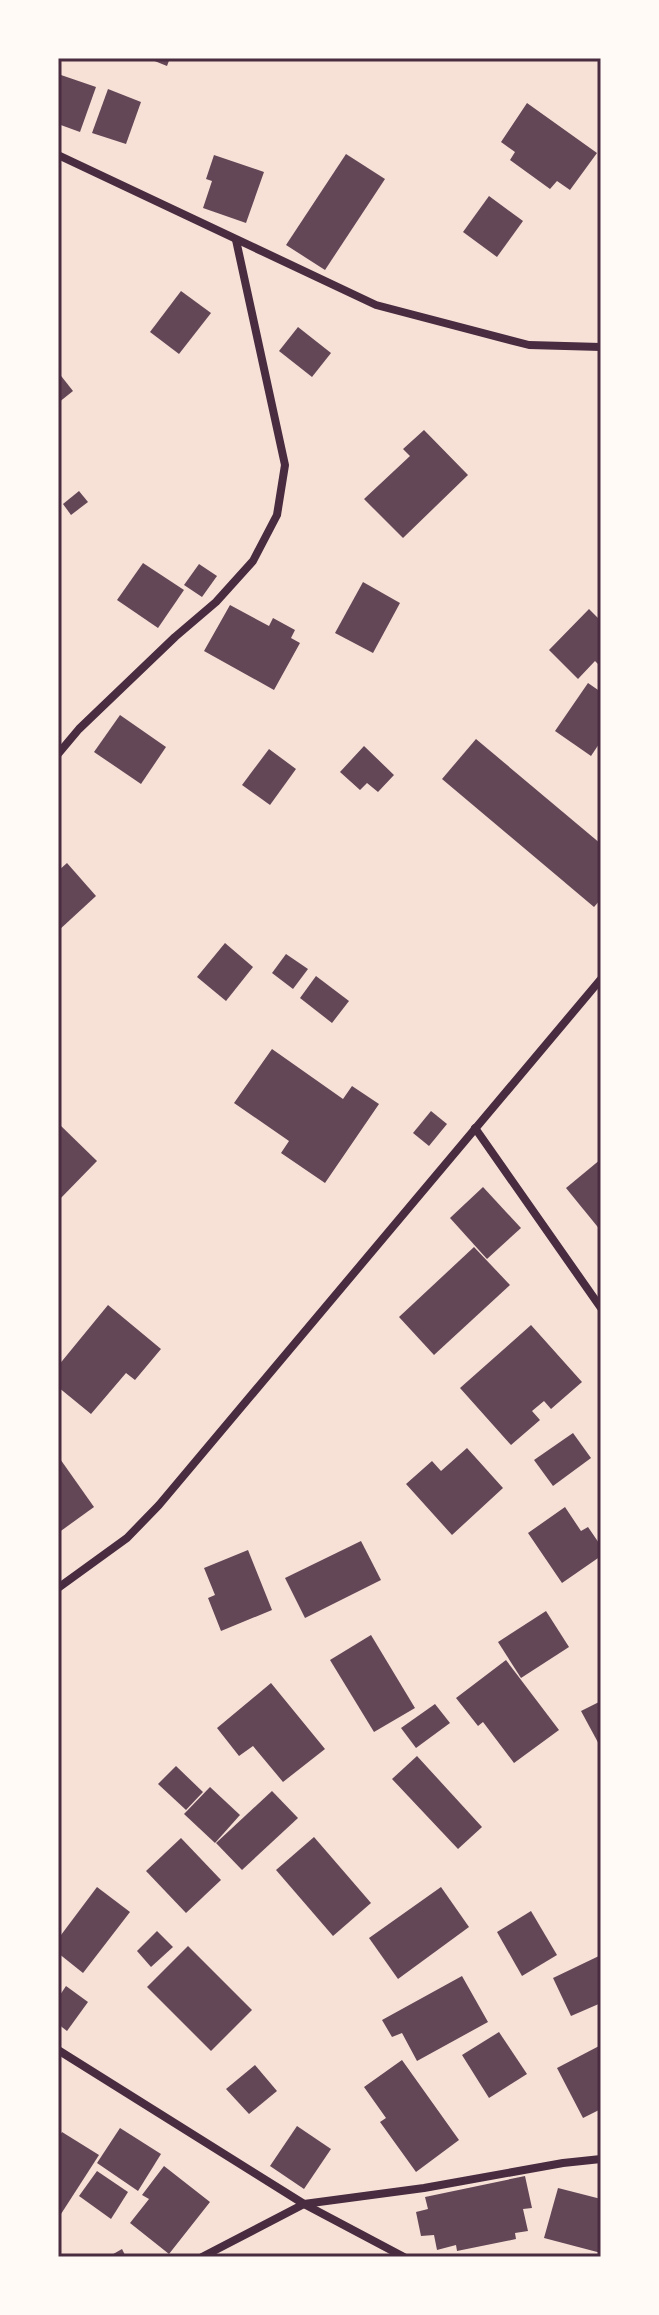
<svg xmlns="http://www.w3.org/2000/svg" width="659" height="2315" viewBox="0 0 659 2315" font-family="Arial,sans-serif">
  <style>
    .building { fill: #644757 }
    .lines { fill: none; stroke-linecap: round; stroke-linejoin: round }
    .minor { stroke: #4a2c40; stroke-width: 8 }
    .neatline { fill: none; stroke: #4a2c40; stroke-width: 3 }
  </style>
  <rect width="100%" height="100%" fill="#f7e1d7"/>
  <g class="building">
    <polygon points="147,58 170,58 167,66"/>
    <polygon points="61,75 96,87 80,132 58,124 58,84"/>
    <polygon points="108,89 141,102 126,144 92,133"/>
    <polygon points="527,103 597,153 570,190 557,181 550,189 510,160 515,152 501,142"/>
    <polygon points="346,154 385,179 325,270 286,245"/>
    <polygon points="214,155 264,172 246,223 203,208 212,181 206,179"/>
    <polygon points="489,196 523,221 497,257 463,232"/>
    <polygon points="181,291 211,313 179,354 150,332"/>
    <polygon points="298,327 331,353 312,377 279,351"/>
    <polygon points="58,372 73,391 58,403"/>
    <polygon points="424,430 468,475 403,538 364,499 410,456 403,449"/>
    <polygon points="79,491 88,502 71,515 63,504"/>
    <polygon points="143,563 184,590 158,628 117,600"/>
    <polygon points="199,564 217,576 202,597 184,585"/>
    <polygon points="363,582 400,603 373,653 335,633"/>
    <polygon points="230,605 269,626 273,618 295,630 291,638 300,643 274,690 204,651"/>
    <polygon points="589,609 601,621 601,667 595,661 578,679 549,650"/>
    <polygon points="588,683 601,692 601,741 591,756 555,731"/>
    <polygon points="120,715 166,747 141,784 94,752"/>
    <polygon points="476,739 601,844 601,899 594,907 442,779"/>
    <polygon points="364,746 394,775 378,792 367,783 360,790 340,772"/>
    <polygon points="269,749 296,769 270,805 242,785"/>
    <polygon points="67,863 96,896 58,931 58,871"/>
    <polygon points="225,943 253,967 226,1001 197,977"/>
    <polygon points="286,954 308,969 293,989 272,973"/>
    <polygon points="316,976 349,1001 332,1023 300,998"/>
    <polygon points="272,1049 343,1099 352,1086 379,1104 325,1183 281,1153 289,1141 234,1103"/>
    <polygon points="431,1111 447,1124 429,1146 413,1133"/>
    <polygon points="58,1123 97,1161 58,1201"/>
    <polygon points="601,1159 601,1231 566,1188"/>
    <polygon points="483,1187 521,1228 487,1259 450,1218"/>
    <polygon points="474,1247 510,1285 434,1355 399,1317"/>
    <polygon points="108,1305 161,1349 135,1380 126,1373 91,1414 58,1387 58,1366"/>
    <polygon points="531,1325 582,1382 551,1409 544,1401 532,1411 540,1420 511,1445 460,1388"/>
    <polygon points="573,1433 591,1458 553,1486 534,1460"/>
    <polygon points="467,1448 503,1488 452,1535 406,1484 432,1461 441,1471"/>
    <polygon points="58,1456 94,1507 58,1533"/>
    <polygon points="565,1507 581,1531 588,1527 601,1546 601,1556 562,1583 528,1533"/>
    <polygon points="361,1541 381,1580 305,1618 285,1578"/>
    <polygon points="248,1550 272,1610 221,1631 208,1598 215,1595 204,1568"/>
    <polygon points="546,1611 569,1647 521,1678 498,1642"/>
    <polygon points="371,1635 415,1708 374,1732 330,1660"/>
    <polygon points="506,1660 559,1730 514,1763 483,1722 478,1726 456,1698"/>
    <polygon points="271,1683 325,1749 283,1782 253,1746 239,1756 217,1728"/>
    <polygon points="601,1701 601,1748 581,1711"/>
    <polygon points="435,1704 450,1723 416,1748 401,1728"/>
    <polygon points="417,1756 482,1827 458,1849 392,1779"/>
    <polygon points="176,1766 203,1792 186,1810 158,1784"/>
    <polygon points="210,1787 240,1815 215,1843 184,1814"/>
    <polygon points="272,1791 298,1818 242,1870 216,1843"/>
    <polygon points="314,1837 371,1903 333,1936 276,1870"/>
    <polygon points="181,1838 221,1880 186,1913 146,1871"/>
    <polygon points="97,1887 130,1912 83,1973 58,1953 58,1939"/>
    <polygon points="441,1887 469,1927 398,1979 369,1938"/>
    <polygon points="531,1911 557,1955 522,1976 497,1932"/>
    <polygon points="157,1931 173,1947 151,1967 137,1951"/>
    <polygon points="188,1946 252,2010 211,2051 147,1987"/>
    <polygon points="601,1955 601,2003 571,2016 553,1978"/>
    <polygon points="462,1976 488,2022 417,2061 402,2033 392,2037 382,2020"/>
    <polygon points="66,1986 88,2002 67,2031 58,2024 58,1998"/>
    <polygon points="499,2032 527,2074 489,2098 462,2055"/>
    <polygon points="601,2045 601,2109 583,2118 557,2068"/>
    <polygon points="402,2060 459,2140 416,2172 380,2122 386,2118 364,2087"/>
    <polygon points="255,2065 277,2091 249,2114 226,2089"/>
    <polygon points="297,2126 331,2149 304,2189 270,2166"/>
    <polygon points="120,2128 161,2154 138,2191 97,2163"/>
    <polygon points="62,2132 99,2155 61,2214 58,2211 58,2138"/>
    <polygon points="164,2166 210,2202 169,2254 130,2223 149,2199 142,2195"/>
    <polygon points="97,2171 128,2192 111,2219 79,2196"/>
    <polygon points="525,2176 532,2208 523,2209 528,2231 515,2233 516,2239 457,2251 456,2245 437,2250 434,2235 421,2236 416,2212 428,2209 425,2197"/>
    <polygon points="558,2188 601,2199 601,2253 544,2238"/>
    <polygon points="122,2249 126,2257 108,2257"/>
  </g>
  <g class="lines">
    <g class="minor">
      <polyline points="58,155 376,305 529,345 601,347"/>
      <polyline points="58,754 79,729 175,637 216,602 253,561 277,515 285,465 236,240"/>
      <polyline points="475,1128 601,1308"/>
      <polyline points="58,1588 127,1538 159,1505 601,979"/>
      <polyline points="58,2050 304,2204 404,2257"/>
      <polyline points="202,2257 304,2204 424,2188 563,2163 601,2159"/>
    </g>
  </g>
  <rect width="659" height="2315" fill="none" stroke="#fffaf5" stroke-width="120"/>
  <rect x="60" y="60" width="539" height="2195" class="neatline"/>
</svg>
